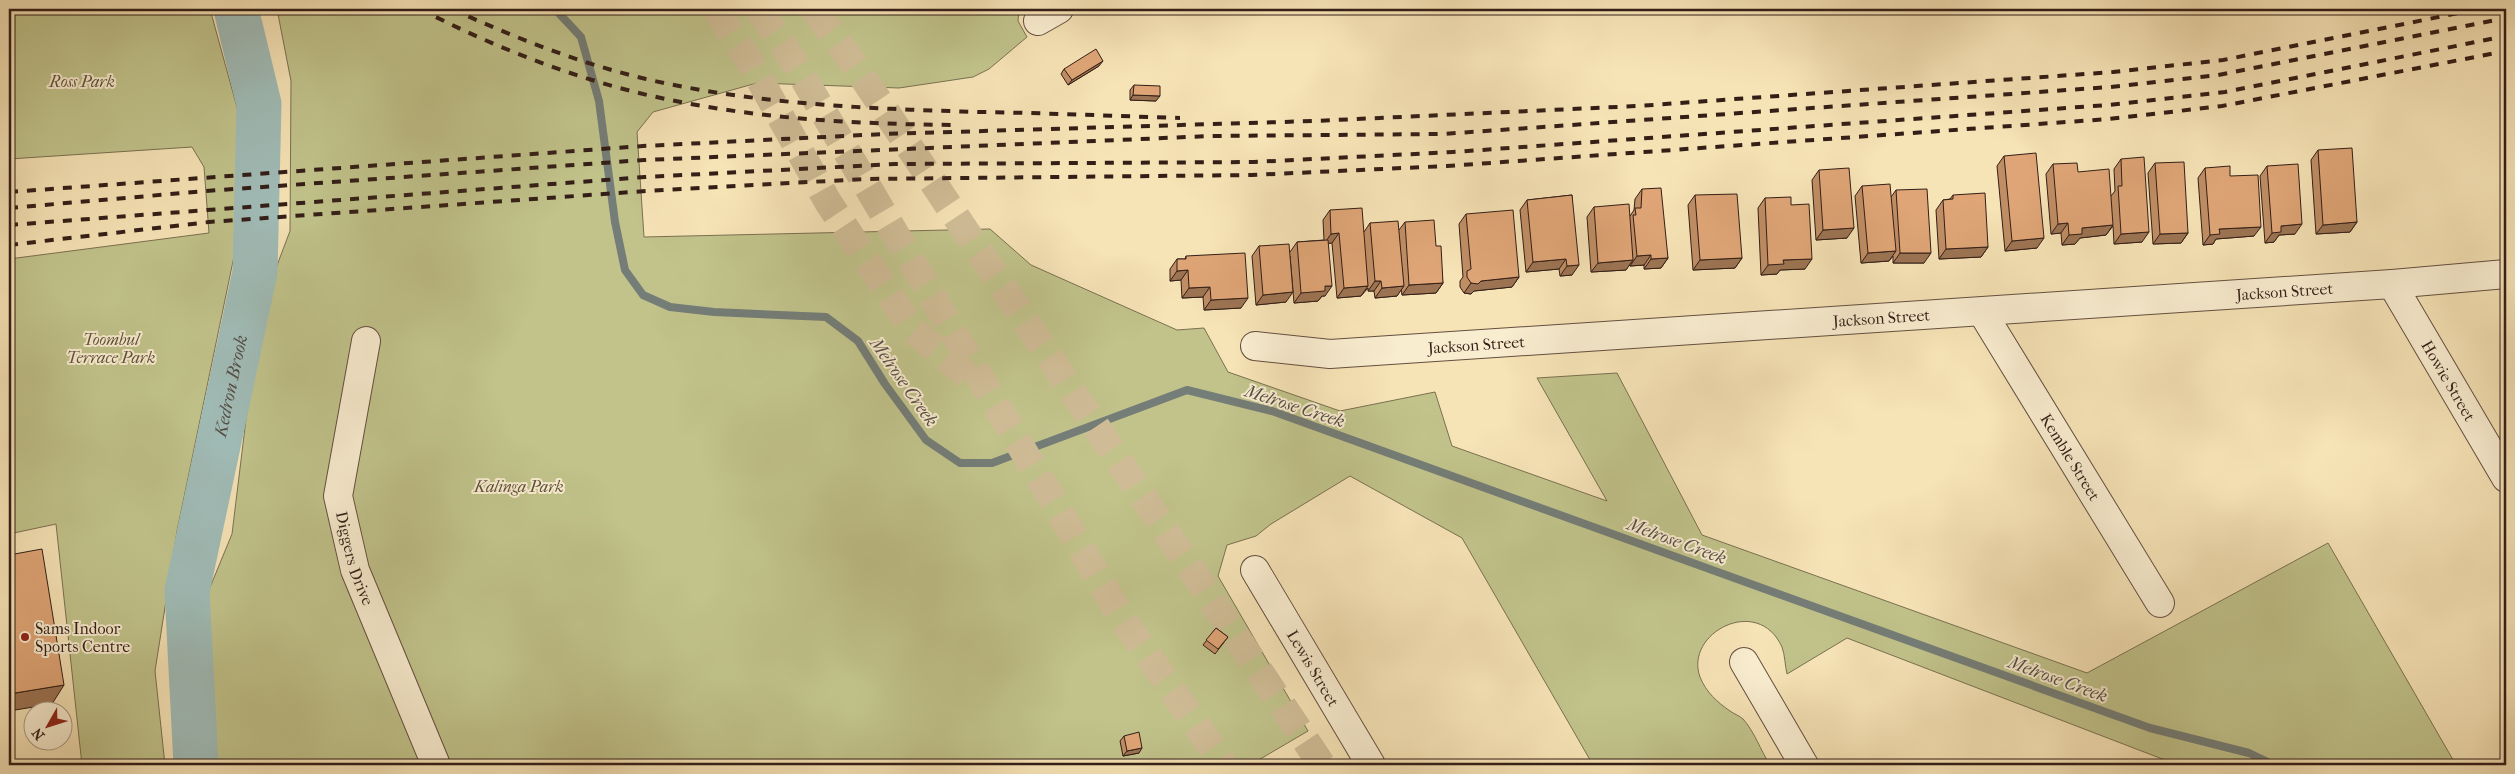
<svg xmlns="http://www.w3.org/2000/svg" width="2515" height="774" viewBox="0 0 2515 774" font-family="'IM FELL French Canon',serif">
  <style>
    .green { fill: #c1c38b; stroke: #7a7051 }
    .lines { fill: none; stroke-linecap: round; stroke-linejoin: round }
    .stream { stroke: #747d77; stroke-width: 8 }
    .river { stroke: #a0bcb7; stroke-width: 45 }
    .highway-tunnel { stroke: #cfbc96; stroke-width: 28; stroke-dasharray: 28 14; stroke-linecap: butt }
    .street-casing { stroke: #644f3f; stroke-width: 30 }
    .street { stroke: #f9edd0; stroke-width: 28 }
    .rail { stroke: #331e17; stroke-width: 4; stroke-dasharray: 9 9; stroke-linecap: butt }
    .wall { fill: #c08e65; stroke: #331e17 }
    .shaded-wall { fill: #9c7453; stroke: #331e17 }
    .building { fill: #dfa576; stroke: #331e17 }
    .poi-dot { fill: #8f2418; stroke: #f9edd0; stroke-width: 2 }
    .labels { text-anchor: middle; stroke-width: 4; stroke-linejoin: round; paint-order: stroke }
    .park-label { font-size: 16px; font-style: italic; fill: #5e503a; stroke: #f9edd0 }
    .street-label { font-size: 16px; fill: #331e17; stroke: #f9edd0 }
    .poi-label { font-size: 16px; fill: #331e17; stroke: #f9edd0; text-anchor: start }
    .water-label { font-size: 18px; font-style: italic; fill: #544d47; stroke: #f9edd0 }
  </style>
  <rect width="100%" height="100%" fill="#f6e3b6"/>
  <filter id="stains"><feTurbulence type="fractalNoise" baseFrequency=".004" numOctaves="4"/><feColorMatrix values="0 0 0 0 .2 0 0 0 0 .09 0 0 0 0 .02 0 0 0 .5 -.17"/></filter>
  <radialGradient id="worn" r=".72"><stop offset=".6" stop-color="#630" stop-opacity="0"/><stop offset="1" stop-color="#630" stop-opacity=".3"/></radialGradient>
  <g class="green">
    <polygon points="9,9 210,9 238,111 237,242 177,531 155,671 165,765 82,765 56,524 9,534 9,259 209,233 204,167 192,147 9,159"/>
    <path d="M277 9H1019L1018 21 1027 37 989 69 973 77 899 88 757 83 653 112 637 132 644 237 990 229 1031 265 1177 330 1204 328 1228 372 1340 411 1435 392 1452 446 1607 501 1537 378 1617 373 1702 535 2087 673 2328 543 2456 765H2178L1847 638 1787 674C1785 666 1785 655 1782 647 1758 594 1684 633 1700 677 1706 692 1717 702 1730 711 1734 714 1740 716 1743 719 1754 731 1761 751 1770 765H1593L1462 538 1350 476 1271 524 1256 536 1227 545 1218 576 1308 731 1250 765H211L199 614 232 534 259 313 290 231 291 81Z"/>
  </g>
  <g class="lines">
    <polyline class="stream" points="555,9 581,37 599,101 615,222 625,270 643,295 670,307 714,312 826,317 858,341 885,384 926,440 960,463 992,463 1187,390 1272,411 2150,728 2249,753 2274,765"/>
    <path class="river" id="s1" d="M196 765 187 591 255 272 259 104 236 9"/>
    <g class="highway-tunnel">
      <polyline points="716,9 750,62 828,202 913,330 976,383"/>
      <polyline points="758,9 785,47 1122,618 1224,765"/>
      <polyline points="814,9 854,64 1322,765"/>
    </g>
    <g class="street-casing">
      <g id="street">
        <polyline points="1038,21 1059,9"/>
        <path id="s2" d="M2392 284 2506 478"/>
        <path id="s3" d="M1982 312 2160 603"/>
        <path id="s4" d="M366 341 338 496 355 570 436 765"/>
        <path id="s5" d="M1255 346 1330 354 2392 284 2506 274"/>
        <path id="s6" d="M1255 570 1371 765"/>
        <polyline points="1744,662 1804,765"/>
      </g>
    </g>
    <use href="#street" class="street"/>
    <g class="rail">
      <path d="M420 9C488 44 560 73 635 92 740 118 848 124 955 125"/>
      <path d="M452 9C522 41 594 69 669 84 772 105 876 109 980 112 1047 113 1113 116 1180 118"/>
      <polyline points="9,192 643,146 884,134 1314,121 1638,106 2113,72 2223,60 2479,9"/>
      <polyline points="9,208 206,191 644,160 1212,136 1443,134 2110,87 2218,75 2506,18"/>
      <polyline points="9,225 645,177 895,164 1254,162 1453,152 2108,105 2225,92 2506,36"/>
      <polyline points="9,245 209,222 646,191 864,179 1252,175 1447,166 2109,119 2222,106 2506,51"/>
    </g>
  </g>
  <g class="wall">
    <polygon points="1099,66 1068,85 1061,74 1064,69"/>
    <polygon points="1134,85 1156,101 1130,100 1130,90"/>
    <polygon points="2318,150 2357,222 2350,232 2316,234 2311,160"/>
    <polygon points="2004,156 2037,248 2005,251 1997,166"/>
    <polygon points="2121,159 2142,242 2114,244 2113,226 2106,235 2080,238 2075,244 2062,245 2061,233 2051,234 2046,174 2053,164 2111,196 2115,191 2114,169"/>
    <polygon points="2155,163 2188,233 2181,243 2153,244 2148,173"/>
    <polygon points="2267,166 2295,234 2279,235 2274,242 2265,243 2260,176"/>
    <polygon points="2205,168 2230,176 2254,236 2216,239 2213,244 2203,245 2198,178"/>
    <polygon points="1819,170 1847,238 1816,240 1812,180"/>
    <polygon points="1862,186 1891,197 1896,190 1924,263 1893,263 1893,256 1889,261 1861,263 1855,196"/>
    <polygon points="1642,189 1668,258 1661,268 1644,269 1644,265 1630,266 1629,265 1626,270 1591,272 1587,217 1594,207 1630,216 1634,210 1635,199"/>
    <polygon points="1572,195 1572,275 1560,276 1559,269 1526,272 1520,210 1527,200"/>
    <polygon points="1695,195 1742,258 1735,268 1693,270 1688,205"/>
    <polygon points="1953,195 1988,247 1981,257 1939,259 1936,210 1943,200 1950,199"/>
    <polygon points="1765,198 1791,205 1805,269 1780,270 1777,274 1761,275 1758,208"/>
    <polygon points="1330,210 1364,232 1370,223 1399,230 1405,222 1436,246 1443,283 1436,293 1402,295 1401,289 1397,296 1375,298 1374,291 1368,291 1368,288 1361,296 1337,298 1332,243 1328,243 1325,296 1322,296 1318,301 1294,303 1290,256 1286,302 1256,305 1252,256 1259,246 1290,252 1297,242 1324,240 1323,220"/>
    <polygon points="1466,214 1519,277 1512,287 1474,291 1471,294 1464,293 1460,287 1460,281 1463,277 1459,224"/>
    <polygon points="1186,256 1241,308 1204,310 1203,297 1182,298 1181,280 1170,281 1170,269 1177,259 1185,259"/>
    <polygon points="1216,628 1228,637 1215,654 1203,645"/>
    <polygon points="1124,736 1139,753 1123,756 1120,741"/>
  </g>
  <g class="shaded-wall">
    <polygon points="1103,61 1099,66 1068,85 1072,80"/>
    <polygon points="1133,95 1160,96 1156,101 1130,100"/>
    <polygon points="2357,222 2350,232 2316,234 2323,225"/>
    <polygon points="2068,223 2061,233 2051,234 2058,224"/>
    <polygon points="2302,224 2295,234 2279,235 2274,242 2265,243 2272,233 2281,226"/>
    <polygon points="2113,225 2106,235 2080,238 2075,244 2062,245 2069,235 2082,228"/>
    <polygon points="2261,227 2254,236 2216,239 2213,244 2203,245 2210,235 2219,229"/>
    <polygon points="1854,228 1847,238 1816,240 1823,230"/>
    <polygon points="2149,232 2142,242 2114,244 2121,234"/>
    <polygon points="1339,233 1332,243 1324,244 1331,234"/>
    <polygon points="2188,233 2181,243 2153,244 2160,234"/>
    <polygon points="2044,238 2037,248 2005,251 2012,241"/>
    <polygon points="1988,247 1981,257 1939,259 1946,249"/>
    <polygon points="1896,251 1889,261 1861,263 1868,253"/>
    <polygon points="1900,253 1931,253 1924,263 1893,263"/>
    <polygon points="1651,255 1644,265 1630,266 1637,256"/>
    <polygon points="1668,258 1661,268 1644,269 1651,259"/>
    <polygon points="1742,258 1735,268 1693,270 1700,260"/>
    <polygon points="1566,259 1559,269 1526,272 1533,262"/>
    <polygon points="1812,259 1805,269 1780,270 1777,274 1761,275 1768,265 1783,260"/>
    <polygon points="1633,260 1626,270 1591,272 1598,263"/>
    <polygon points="1579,265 1572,275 1560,276 1567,266"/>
    <polygon points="1188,270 1181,280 1170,281 1177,271"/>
    <polygon points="1519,277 1512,287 1474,291 1471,294 1464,293 1471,283 1481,281"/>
    <polygon points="1375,281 1381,281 1374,291 1368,291"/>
    <polygon points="1443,283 1436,293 1402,295 1409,285"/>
    <polygon points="1325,286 1332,286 1325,296 1322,296 1318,301 1294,303 1301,293"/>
    <polygon points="1368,286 1361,296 1337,298 1344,288"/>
    <polygon points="1404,286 1397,296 1375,298 1382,288"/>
    <polygon points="1210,287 1203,297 1182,298 1189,288"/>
    <polygon points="1293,292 1286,302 1256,305 1263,295"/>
    <polygon points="1248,298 1241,308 1204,310 1211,300"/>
    <polygon points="64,685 52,704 9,711 9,694"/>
    <polygon points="1142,748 1139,753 1123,756 1127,751"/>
  </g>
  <g class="building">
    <polygon points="1096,49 1103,61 1072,80 1064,69"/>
    <polygon points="1134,85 1160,86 1160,96 1133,95"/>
    <polygon points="2352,148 2357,222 2323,225 2318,150"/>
    <polygon points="2036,153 2044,238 2012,241 2004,156"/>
    <polygon points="2144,157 2149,232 2121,234 2118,186 2122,186 2121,159"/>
    <polygon points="2184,162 2188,233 2160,234 2155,163"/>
    <polygon points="2077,163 2078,172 2109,169 2113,225 2082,228 2082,234 2069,235 2068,223 2058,224 2053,164"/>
    <polygon points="2298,164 2302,224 2281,226 2281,232 2272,233 2267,166"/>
    <polygon points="2230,166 2230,176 2258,175 2261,227 2219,229 2220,234 2210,235 2205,168"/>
    <polygon points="1849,168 1854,228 1823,230 1819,170"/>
    <polygon points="1890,184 1896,251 1868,253 1862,186"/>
    <polygon points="1661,188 1668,258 1651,259 1651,255 1637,256 1633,215 1636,215 1635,208 1641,208 1642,189"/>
    <polygon points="1927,189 1931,253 1900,253 1896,190"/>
    <polygon points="1985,193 1988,247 1946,249 1943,200 1953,199 1953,195"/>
    <polygon points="1737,194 1742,258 1700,260 1695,195"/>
    <polygon points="1572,195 1579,265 1567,266 1566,259 1533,262 1527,200"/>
    <polygon points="1791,197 1791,205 1809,204 1812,259 1783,260 1784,264 1768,265 1765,198"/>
    <polygon points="1629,204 1633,260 1598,263 1594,207"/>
    <polygon points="1362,208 1368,286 1344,288 1339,233 1331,234 1330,210"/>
    <polygon points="1513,210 1519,277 1481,281 1478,284 1471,283 1467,277 1467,271 1471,269 1466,214"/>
    <polygon points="1434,220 1436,246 1441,246 1443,283 1409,285 1405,222"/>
    <polygon points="1398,221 1404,286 1382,288 1381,281 1375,281 1370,223"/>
    <polygon points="1328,240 1332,286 1325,286 1325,291 1301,293 1297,242"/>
    <polygon points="1289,244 1293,292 1263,295 1259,246"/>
    <polygon points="1245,253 1248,298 1211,300 1210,287 1189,288 1188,270 1177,271 1177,259 1186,259 1186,256"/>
    <polygon points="42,549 64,685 9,694 9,555"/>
    <polygon points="1216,628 1228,637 1218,649 1206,640"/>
    <polygon points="1139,732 1142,748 1127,751 1124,736"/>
  </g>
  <circle class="poi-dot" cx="25" cy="637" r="5"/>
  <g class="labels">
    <g class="park-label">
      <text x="82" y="87">Ross Park</text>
      <text x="111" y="345">Toombul<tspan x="111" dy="18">Terrace Park</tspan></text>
      <text x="519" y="492">Kalinga Park</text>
    </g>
    <g class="street-label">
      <text dy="6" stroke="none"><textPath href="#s5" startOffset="1032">Jackson Street</textPath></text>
      <text dy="6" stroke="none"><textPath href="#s5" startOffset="628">Jackson Street</textPath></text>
      <text dy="6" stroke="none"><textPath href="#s5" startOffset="222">Jackson Street</textPath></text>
      <text dy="6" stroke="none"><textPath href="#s2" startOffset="112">Howie Street</textPath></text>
      <text dy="6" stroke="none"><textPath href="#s3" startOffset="170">Kemble Street</textPath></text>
      <text dy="6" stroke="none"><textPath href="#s4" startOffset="222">Diggers Drive</textPath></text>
      <text dy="6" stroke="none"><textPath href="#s6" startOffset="114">Lewis Street</textPath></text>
    </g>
    <g class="poi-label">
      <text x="35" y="634">Sams Indoor<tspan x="35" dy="18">Sports Centre</tspan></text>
    </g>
    <g class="water-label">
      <text transform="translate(904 382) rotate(55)" y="6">Melrose Creek</text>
      <text dy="6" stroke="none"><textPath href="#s1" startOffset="384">Kedron Brook</textPath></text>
      <text transform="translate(1295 406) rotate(18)" y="6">Melrose Creek</text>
      <text transform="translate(1677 541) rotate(20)" y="6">Melrose Creek</text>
      <text transform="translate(2058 679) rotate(20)" y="6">Melrose Creek</text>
    </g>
  </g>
  <rect width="2515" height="774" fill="none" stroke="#f6e3b6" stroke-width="30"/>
  <rect x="10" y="10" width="2495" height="754" fill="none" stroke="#331e17" stroke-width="2.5"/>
  <rect x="15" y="15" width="2485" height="744" fill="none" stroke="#331e17"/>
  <g transform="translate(48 726) rotate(231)"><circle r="24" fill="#f9edd0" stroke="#aa9a86"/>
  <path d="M0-4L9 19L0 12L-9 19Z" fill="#8f2418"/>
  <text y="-8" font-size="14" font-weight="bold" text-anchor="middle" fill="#331e17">N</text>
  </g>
  <rect width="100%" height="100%" filter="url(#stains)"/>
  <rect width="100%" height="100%" fill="url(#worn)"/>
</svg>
